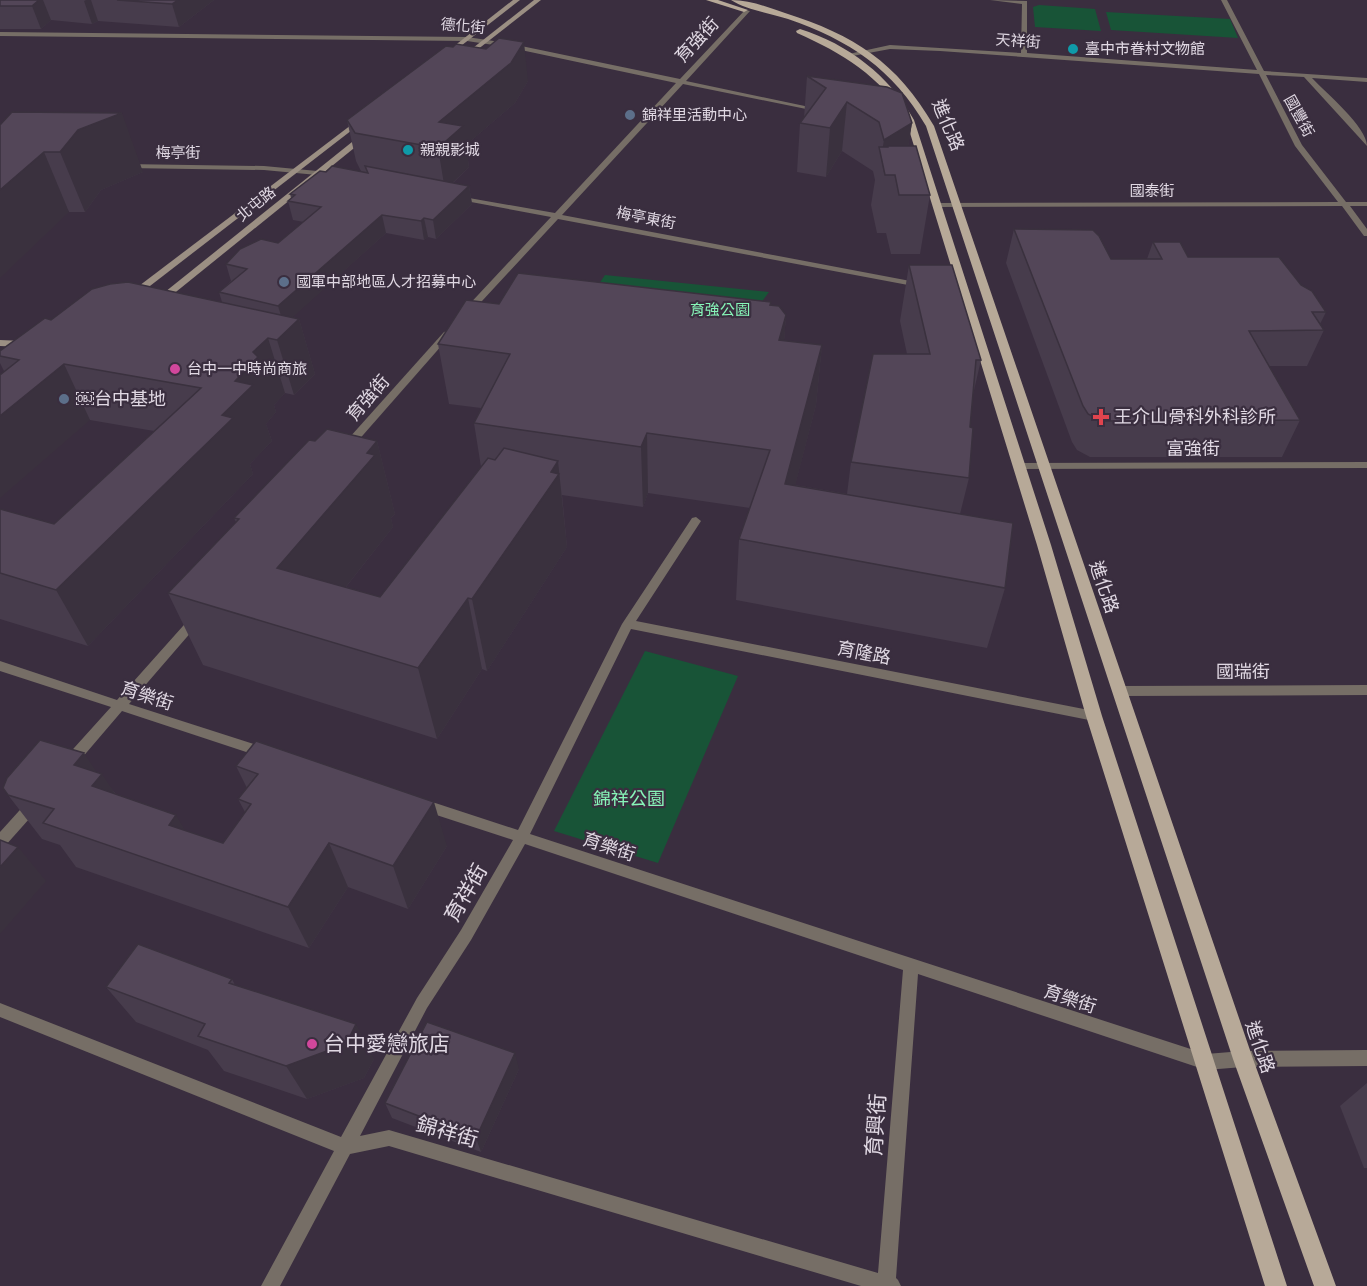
<svg xmlns="http://www.w3.org/2000/svg" width="1367" height="1286" viewBox="0 0 1367 1286" font-family="Inter,'Noto Sans TC',sans-serif">
  <style>
    .green { fill: #185437 }
    .lines { fill: none; stroke-linecap: round; stroke-linejoin: round }
    .street { fill: #766e66; fill-rule: evenodd }
    .secondary { fill: #9b8f83; fill-rule: evenodd }
    .primary { fill: #b7a998; fill-rule: evenodd }
    .wall { fill: #473c4c }
    .shaded-wall { fill: #3a313e }
    .building { fill: #534658; stroke: #3a313e; stroke-width: 1.5 }
    .culture-dot { fill: #0f9aa8; stroke: #3a2e3f; stroke-width: 2 }
    .service-dot { fill: #5c6f8a; stroke: #3a2e3f; stroke-width: 2 }
    .hotel-dot { fill: #d1479c; stroke: #3a2e3f; stroke-width: 2 }
    .health-dot { fill: #e0444e; stroke: #3a2e3f; stroke-width: 2 }
    .labels { text-anchor: middle; stroke-width: 4.5; stroke-linejoin: round; paint-order: stroke }
    .far-street-label { font-size: 15px; fill: #e0d8e3; stroke: #3a2e3f }
    .far-poi-label { font-size: 15px; fill: #e0d8e3; stroke: #3a2e3f; text-anchor: start }
    .far-park-label { font-size: 15px; fill: #87f5b8; stroke: #3a2e3f }
    .street-label { font-size: 18px; fill: #e0d8e3; stroke: #3a2e3f }
    .poi-label { font-size: 18px; fill: #e0d8e3; stroke: #3a2e3f; text-anchor: start }
    .park-label { font-size: 18px; fill: #87f5b8; stroke: #3a2e3f }
    .near-street-label { font-size: 21px; fill: #e0d8e3; stroke: #3a2e3f }
    .near-poi-label { font-size: 21px; fill: #e0d8e3; stroke: #3a2e3f; text-anchor: start }
  </style>
  <rect width="100%" height="100%" fill="#3a2e3f"/>
  <g class="green">
    <polygon points="1039,5 1095,9 1101,31 1035,27 1033,7"/>
    <polygon points="1106,12 1230,19 1238,38 1111,30"/>
    <polygon points="605,275 769,292 737,335 594,291"/>
    <polygon points="645,651 738,676 658,863 554,831"/>
  </g>
  <g class="lines">
    <g class="street">
      <path d="M990 0 1027 1V53L1257 70 1221 0H1227L1264 71 1367 78V82L1312 78C1326 93 1367 127 1367 146L1304 77 1266 75 1302 145 1346 202H1367V206H1350L1367 229V236H1364L1342 206 934 207V203H937L1338 202 1295 146 1259 74 940 51 890 49 847 57 844 55 890 45 1021 53 1022 4Z"/>
      <polygon points="745,10 750,11 686,81 819,109 821,110 821,112 683,84 562,215 921,283 925,286 924,288 558,219 470,314 464,314 464,310 551,217 455,199 451,197 452,195 555,213 676,83 507,47 467,41 0,36 0,32 467,37 507,43 680,79"/>
      <polygon points="124,164 264,166 328,172 332,174 328,176 264,170 127,168 124,168"/>
      <polygon points="447,331 450,332 450,336 349,451 341,451 341,447 444,332"/>
      <polygon points="1367,462 1367,468 1018,469 1013,466 1018,463"/>
      <path d="M696 517 701 521 636 621 1094 711 1098 712 1100 716 1098 720 1094 721 631 629 530 834 1206 1054 1243 1051 1367 1050V1066L1243 1067 1206 1070 918 974 896 1278 898 1280 901 1286H861L389 1146 350 1154 280 1286H261L334 1151 0 1017V1003L341 1137 417 998 461 930 513 840 415 808 413 804 415 800 420 798 518 830 622 624 692 518ZM525 844 903 970 878 1273 389 1130 360 1136 427 1008 471 940Z"/>
      <polygon points="195,616 199,617 201,620 199,623 129,704 269,749 271,753 269,757 264,758 122,711 75,766 70,767 65,766 63,762 65,758 111,707 0,671 0,661 117,700 191,617"/>
      <polygon points="1367,685 1367,695 1119,696 1115,694 1113,691 1115,688 1119,686"/>
      <polygon points="33,799 38,801 40,805 38,809 5,846 0,848 0,832 28,801"/>
    </g>
    <g class="secondary">
      <polygon points="513,0 520,0 448,56 444,56 444,54"/>
      <polygon points="534,0 541,0 468,57 464,57 464,55"/>
      <polygon points="359,119 365,120 137,296 131,296 131,292"/>
      <polygon points="362,134 369,136 161,304 155,304 155,300"/>
      <polygon points="0,340 23,341 28,344 23,347 0,346"/>
    </g>
    <g class="primary">
      <polygon points="706,0 718,0 748,10 744,12"/>
      <path d="M731 0C750 0 767 7 785 13 854 35 897 62 934 126L1253 1059 1336 1286H1314L1233 1059 926 126C893 69 849 40 788 19 770 13 746 10 731 0Z"/>
      <path d="M800 29C848 44 890 76 914 120L1051 545 1102 716 1287 1286H1265L1086 716 1037 545 906 120C881 76 842 53 797 33L796 31Z"/>
    </g>
  </g>
  <g class="wall">
    <polygon points="0,0 214,0 179,27 98,21 92,24 51,20 41,29 0,29"/>
    <polygon points="807,76 912,123 908,146 930,195 920,254 891,254 886,233 877,233 871,205 875,180 873,171 842,151 826,177 797,172 800,123 804,118"/>
    <polygon points="528,81 515,103 466,145 469,167 453,183 469,186 472,204 436,239 428,237 424,240 386,233 292,317 299,319 315,374 294,395 285,393 274,405 276,412 266,424 272,441 250,464 253,474 88,646 0,619 0,509 54,524 154,431 90,420 4,371 0,363 0,351 51,320 222,302 219,292 231,281 226,264 278,243 304,222 293,220 288,201 291,198 290,194 326,172 361,171 356,161 347,120"/>
    <polygon points="0,125 143,172 101,190 85,212 69,212"/>
    <polygon points="1014,229 1111,259 1147,259 1153,242 1188,257 1301,285 1326,312 1320,324 1324,330 1307,366 1269,366 1300,420 1282,457 1090,457 1077,450 1072,442 1006,263"/>
    <polygon points="909,265 981,360 972,399 970,427 969,478 960,514 1005,588 987,648 736,600 739,539 750,508 648,493 643,507 562,495 567,547 487,671 482,669 437,739 203,665 168,593 236,522 234,518 315,441 377,441 395,514 391,518 393,527 346,587 380,597 481,467 474,423 481,408 449,404 438,344 499,304 771,302 771,305 786,315 784,341 822,345 816,405 795,485 847,494 851,462 907,354 900,321"/>
    <polygon points="256,741 447,846 408,909 348,887 309,948 76,867 60,845 42,839 8,795 97,772 116,794 186,831 223,843 245,812 238,799 247,788 236,766"/>
    <polygon points="232,979 235,985 374,1059 364,1078 307,1099 224,1071 208,1050 136,1022 106,987"/>
    <polygon points="519,1069 481,1152 392,1118 385,1103"/>
    <polygon points="1367,1083 1367,1168 1364,1168 1340,1106"/>
  </g>
  <g class="shaded-wall">
    <polygon points="39,0 43,0 51,20 41,29 32,6"/>
    <polygon points="86,0 91,0 98,21 92,24 84,1"/>
    <polygon points="178,0 214,0 179,27 172,4"/>
    <polygon points="524,42 528,81 515,103 466,145 469,167 445,190 438,148 439,122"/>
    <polygon points="847,102 842,151 826,177 830,128"/>
    <polygon points="122,113 143,172 101,190 85,212 60,152 78,130"/>
    <polygon points="912,123 904,172 888,146 884,172 881,158 884,140"/>
    <polygon points="44,152 69,212 0,278 0,190"/>
    <polygon points="469,186 472,204 436,239 433,220"/>
    <polygon points="382,215 386,233 284,325 278,306"/>
    <polygon points="424,218 428,237 424,240 421,221"/>
    <polygon points="786,315 782,374 779,340"/>
    <polygon points="299,319 315,374 294,395 277,340"/>
    <polygon points="268,338 285,393 274,405 276,412 266,424 272,441 250,464 253,474 88,646 56,590 222,415 235,381 253,352"/>
    <polygon points="822,345 816,405 780,544 785,484"/>
    <polygon points="64,364 90,420 0,498 0,416"/>
    <polygon points="647,433 648,493 643,507 641,447"/>
    <polygon points="377,441 395,514 391,518 393,527 308,635 277,568 367,453"/>
    <polygon points="558,461 567,547 487,671 472,599"/>
    <polygon points="468,598 482,669 437,739 418,668"/>
    <polygon points="84,753 100,777 102,774 132,819 104,811 74,765"/>
    <polygon points="434,802 447,846 408,909 393,866"/>
    <polygon points="176,815 202,859 169,825"/>
    <polygon points="329,843 348,887 309,948 288,907"/>
    <polygon points="18,847 46,881 0,934 0,867"/>
    <polygon points="356,1024 374,1059 364,1078 307,1099 286,1066"/>
    <polygon points="515,1053 519,1069 481,1152 476,1138"/>
  </g>
  <g class="building">
    <polygon points="0,0 39,0 32,6 0,6"/>
    <polygon points="117,0 178,0 172,4"/>
    <polygon points="499,38 524,42 511,63 439,122 463,126 438,148 355,133 347,120 446,46 453,47 456,44 486,49"/>
    <polygon points="807,76 887,87 902,93 912,123 884,140 879,122 847,102 830,128 800,123 826,88"/>
    <polygon points="12,112 122,113 78,130 60,152 44,152 0,190 0,125"/>
    <polygon points="888,146 916,146 930,195 899,195 895,175 885,175 879,147 888,147"/>
    <polygon points="332,166 368,173 365,166 469,186 433,220 424,218 421,221 382,215 278,306 219,292 247,269 226,264 240,249 261,239 278,243 321,207 288,201 295,195 290,194 320,171 326,172"/>
    <polygon points="1014,229 1093,230 1099,236 1111,259 1162,259 1153,242 1180,242 1188,257 1279,257 1301,285 1312,291 1326,312 1312,312 1324,330 1249,331 1300,420 1102,421 1088,414 1083,406"/>
    <polygon points="909,265 952,265 981,360 976,360 970,427 973,428 969,478 851,462 873,354 930,354"/>
    <polygon points="518,273 771,302 770,305 779,306 786,315 779,340 822,345 785,484 1013,523 1005,588 739,539 770,450 647,433 641,447 474,423 510,354 438,344 466,300 499,304"/>
    <polygon points="128,282 299,319 277,340 268,338 253,352 258,357 235,381 253,385 222,415 233,418 56,590 0,573 0,509 54,524 201,388 64,364 0,416 0,375 19,360 0,356 0,351 45,318 51,320 92,289 110,284"/>
    <polygon points="327,429 377,441 367,453 375,455 277,568 380,597 488,458 495,460 504,448 558,461 551,472 559,474 472,599 468,598 418,668 168,593 239,519 234,518 309,440 315,441"/>
    <polygon points="40,740 84,753 74,765 102,774 92,786 176,815 169,825 223,843 251,804 238,799 258,774 236,766 256,741 434,802 393,866 329,843 288,907 43,823 54,809 8,795 3,788 7,778"/>
    <polygon points="0,840 18,847 0,867"/>
    <polygon points="138,944 232,979 229,983 356,1024 346,1044 286,1066 198,1036 205,1024 106,987"/>
    <polygon points="427,1022 515,1053 476,1138 385,1103"/>
  </g>
  <g class="culture-dot">
    <circle cx="1073" cy="49" r="6"/>
    <circle cx="408" cy="150" r="6"/>
  </g>
  <g class="service-dot">
    <circle cx="630" cy="115" r="6"/>
    <circle cx="284" cy="282" r="6"/>
    <circle cx="64" cy="399" r="6"/>
  </g>
  <g class="hotel-dot">
    <circle cx="175" cy="369" r="6"/>
    <circle cx="312" cy="1044" r="6"/>
  </g>
  <path class="health-dot" d="M1098 408h6v6h6v6h-6v6h-6v-6h-6v-6h6z"/>
  <g class="labels">
    <g class="far-street-label">
      <text transform="translate(463 26) rotate(5)" y="5">德化街</text>
      <text transform="translate(1018 41) rotate(4)" y="5">天祥街</text>
      <text transform="translate(1299 116) rotate(61)" y="5">國豐街</text>
      <text x="178" y="158">梅亭街</text>
      <text x="1152" y="196">國泰街</text>
      <text transform="translate(256 204) rotate(-39)" y="5">北屯路</text>
      <text transform="translate(646 218) rotate(11)" y="5">梅亭東街</text>
    </g>
    <g class="far-poi-label">
      <text x="1085" y="54">臺中市眷村文物館</text>
      <text x="642" y="120">錦祥里活動中心</text>
      <text x="420" y="155">親親影城</text>
      <text x="296" y="287">國軍中部地區人才招募中心</text>
      <text x="187" y="374">台中一中時尚商旅</text>
    </g>
    <g class="far-park-label">
      <text x="720" y="315">育強公園</text>
    </g>
    <g class="street-label">
      <text transform="translate(697 40) rotate(-47)" y="6">育強街</text>
      <text transform="translate(948 125) rotate(67)" y="6">進化路</text>
      <text transform="translate(368 398) rotate(-49)" y="6">育強街</text>
      <text x="1193" y="455">富強街</text>
      <text transform="translate(1104 587) rotate(71)" y="6">進化路</text>
      <text transform="translate(864 653) rotate(11)" y="6">育隆路</text>
      <text x="1243" y="678">國瑞街</text>
      <text transform="translate(147 696) rotate(18)" y="6">育樂街</text>
      <text transform="translate(609 847) rotate(18)" y="6">育樂街</text>
      <text transform="translate(1070 999) rotate(18)" y="6">育樂街</text>
      <text transform="translate(1260 1047) rotate(71)" y="6">進化路</text>
    </g>
    <g class="poi-label">
      <text x="76" y="405">￼台中基地</text>
      <text x="1114" y="423">王介山骨科外科診所</text>
    </g>
    <g class="park-label">
      <text x="629" y="805">錦祥公園</text>
    </g>
    <g class="near-street-label">
      <text transform="translate(466 893) rotate(-60)" y="7">育祥街</text>
      <text transform="translate(876 1125) rotate(-86)" y="7">育興街</text>
      <text transform="translate(447 1132) rotate(16)" y="7">錦祥街</text>
    </g>
    <g class="near-poi-label">
      <text x="324" y="1051">台中愛戀旅店</text>
    </g>
  </g>
</svg>
